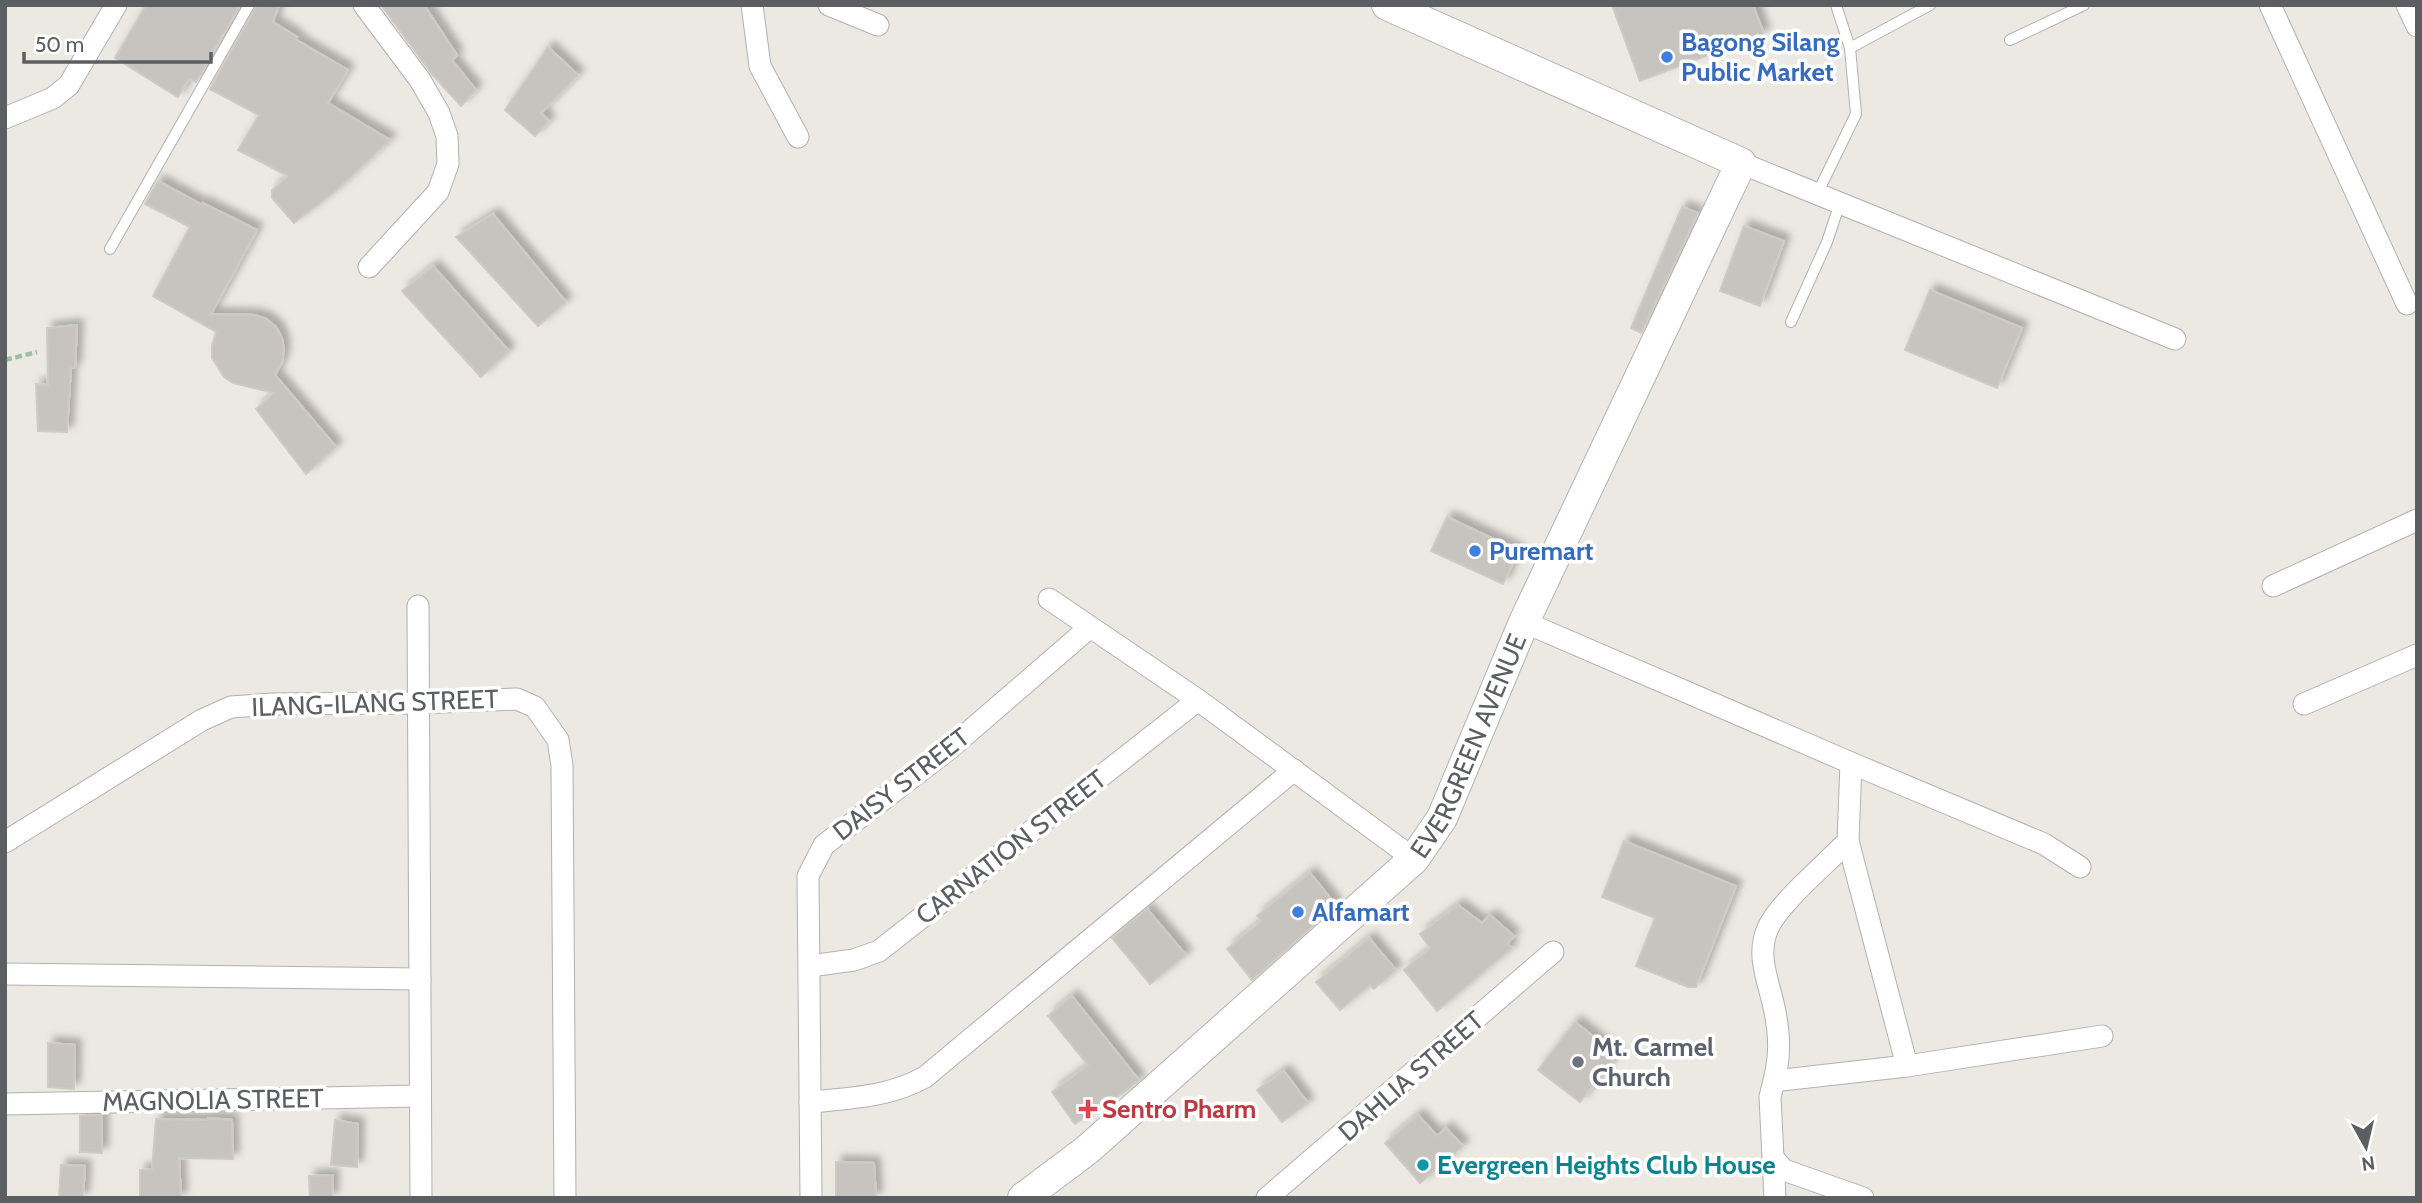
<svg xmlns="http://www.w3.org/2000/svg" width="2422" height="1203" viewBox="0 0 2422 1203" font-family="Cabin,sans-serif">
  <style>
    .building { fill: #c7c4c0; stroke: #d0cac2; stroke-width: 2; filter: url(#shadow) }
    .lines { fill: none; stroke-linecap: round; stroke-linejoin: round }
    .lane-casing { stroke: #afb1b4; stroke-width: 12 }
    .street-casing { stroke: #afb1b4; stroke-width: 23 }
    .secondary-casing { stroke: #b0b3b6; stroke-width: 32 }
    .path { stroke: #9dc0a3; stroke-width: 4.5; stroke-dasharray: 7 3.5; stroke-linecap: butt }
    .lane { stroke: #fff; stroke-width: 10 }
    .street { stroke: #fff; stroke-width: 21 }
    .secondary { stroke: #fff; stroke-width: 30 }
    .shop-dot { fill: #3f7fe0; stroke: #fff; stroke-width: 2.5 }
    .worship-dot { fill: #6b7280; stroke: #fff; stroke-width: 2.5 }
    .health-dot { fill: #e0444e; stroke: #fff; stroke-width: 2.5 }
    .culture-dot { fill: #0f9aa8; stroke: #fff; stroke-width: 2.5 }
    .labels { text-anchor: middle; stroke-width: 7; stroke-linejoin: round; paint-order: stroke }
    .shop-label { font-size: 26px; font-weight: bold; fill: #366cbe; stroke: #fff; text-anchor: start }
    .street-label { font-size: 26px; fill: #5b5f62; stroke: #fff }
    .worship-label { font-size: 26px; font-weight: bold; fill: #5b616d; stroke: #fff; text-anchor: start }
    .health-label { font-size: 26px; font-weight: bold; fill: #be3a42; stroke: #fff; text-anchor: start }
    .culture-label { font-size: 26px; font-weight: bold; fill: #0d838f; stroke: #fff; text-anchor: start }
  </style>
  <defs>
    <filter id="shadow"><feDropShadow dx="6" dy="-6" stdDeviation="3.5" flood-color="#0004"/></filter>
  </defs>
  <rect width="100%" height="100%" fill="#ece9e3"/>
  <g class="building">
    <polygon points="146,5 240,5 196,82 189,79 178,97 115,58"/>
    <polygon points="257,5 279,5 273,22 297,37 295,39 348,70 328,103 390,140 337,190 294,223 272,198 272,190 288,176 238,150 259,115 210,89"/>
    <polygon points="381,5 424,5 457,55 452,60 476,90 461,106 432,74"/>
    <polygon points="1612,5 1753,5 1764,34 1640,81"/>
    <polygon points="548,47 578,75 541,113 549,121 535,136 505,110"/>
    <polygon points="158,181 202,205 203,203 257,230 211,314 255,315 266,319 276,327 282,338 284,350 282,362 275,375 336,447 306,474 256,409 274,393 233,383 224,377 212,358 212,346 216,332 153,296 190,227 145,204"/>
    <polygon points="1682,207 1698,213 1641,333 1631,328"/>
    <polygon points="493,214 566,302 538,326 456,237"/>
    <polygon points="1744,226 1784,241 1760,306 1720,291"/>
    <polygon points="433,266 509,351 481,377 402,291"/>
    <polygon points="1930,290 2022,328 1997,388 1905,350"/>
    <polygon points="77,325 75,368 71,368 67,432 38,431 36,384 48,385 47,328"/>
    <polygon points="1447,517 1519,551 1503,584 1431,551"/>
    <polygon points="1624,841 1736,886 1696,987 1688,987 1636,966 1655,918 1602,897"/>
    <polygon points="1310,873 1336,905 1252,980 1227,949 1261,921 1257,916"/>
    <polygon points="1458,905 1482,923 1490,915 1514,936 1507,944 1512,948 1437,1011 1404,970 1430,948 1420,934"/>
    <polygon points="1147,909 1186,955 1150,984 1112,938"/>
    <polygon points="1369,938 1396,970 1374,989 1370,985 1340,1010 1316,982"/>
    <polygon points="1072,996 1139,1080 1115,1099 1112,1096 1075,1124 1052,1092 1088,1065 1048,1016"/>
    <polygon points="1575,1022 1617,1055 1580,1102 1538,1070"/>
    <polygon points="48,1043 75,1045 74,1089 48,1087"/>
    <polygon points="1284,1071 1308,1103 1282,1122 1257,1090"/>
    <polygon points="102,1115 102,1153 80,1152 80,1116"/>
    <polygon points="1418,1115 1437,1136 1446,1128 1463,1146 1420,1183 1385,1143"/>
    <polygon points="208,1118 232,1120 233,1159 179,1158 181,1198 140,1198 140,1170 152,1169 156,1119 208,1120"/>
    <polygon points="335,1120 358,1124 357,1167 331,1165"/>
    <polygon points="836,1162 874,1163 876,1198 836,1198"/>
    <polygon points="61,1165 85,1166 83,1198 59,1198"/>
    <polygon points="333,1175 332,1198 310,1198 309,1176"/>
  </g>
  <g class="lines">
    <g class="lane-casing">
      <g id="lane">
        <polyline points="2010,40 2084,5"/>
        <polyline points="1850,48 1930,5"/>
        <polyline points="1817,194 1856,114 1850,48 1836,5"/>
        <polyline points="110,249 249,5"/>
        <polyline points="1791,322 1827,242 1840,203"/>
      </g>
    </g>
    <g class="street-casing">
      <g id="street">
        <polyline points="364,5 420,80 439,113 447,136 448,164 438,192 369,267"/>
        <polyline points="752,5 760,66 798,137"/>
        <polyline points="829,5 878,25"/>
        <polyline points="2270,5 2407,304"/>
        <polyline points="2407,5 2417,26"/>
        <polyline points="5,118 53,98 69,85 116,5"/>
        <polyline points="1741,163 2175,339"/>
        <polyline points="2273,586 2417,520"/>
        <polyline points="1049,599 1198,700 1414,859"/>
        <polyline points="418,606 421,1198"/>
        <polyline points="1524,622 1851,763 2044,844 2080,867"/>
        <polyline points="2304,704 2417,655"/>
        <path d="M1851 763 1848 841C1828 862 1778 904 1768 928 1755 956 1770 984 1775 1012 1780 1038 1780 1056 1774 1081L1907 1066 2102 1036"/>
        <polyline points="1848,841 1907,1066"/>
        <polyline points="5,842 202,720 231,707 273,704 419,703 517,699 535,707 558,740 562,765 565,1198"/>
        <polyline points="810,966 854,960 879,951 1198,700"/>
        <polyline points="5,974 420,979"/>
        <polyline points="1774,1081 1770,1097 1773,1158 1784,1170 1863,1198"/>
        <path d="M810 1102C852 1098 889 1097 925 1077L1294 770"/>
        <polyline points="5,1104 420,1096"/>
        <polyline points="1773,1158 1775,1198"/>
        <polyline points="811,1198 808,876 824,845 949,749 1089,628"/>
        <polyline points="1267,1198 1553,952"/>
      </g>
    </g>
    <g class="secondary-casing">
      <g id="secondary">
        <path id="s1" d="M1023 1198 1087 1150 1414 859 1442 818 1524 622 1741 163 1387 5"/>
      </g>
    </g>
    <polyline class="path" points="5,360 37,352"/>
    <use href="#lane" class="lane"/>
    <use href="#street" class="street"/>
    <use href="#secondary" class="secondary"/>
  </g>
  <g class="shop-dot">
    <circle cx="1667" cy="57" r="7"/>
    <circle cx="1475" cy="551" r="7"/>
    <circle cx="1298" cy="912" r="7"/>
  </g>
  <circle class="worship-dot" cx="1578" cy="1062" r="7"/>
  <path class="health-dot" d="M1084.5 1098.5h7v7h7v7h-7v7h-7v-7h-7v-7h7z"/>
  <circle class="culture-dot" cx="1423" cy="1165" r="7"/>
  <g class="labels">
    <g class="shop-label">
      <text x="1681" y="51">Bagong Silang<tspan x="1681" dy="30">Public Market</tspan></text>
      <text x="1489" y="560">Puremart</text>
      <text x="1312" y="921">Alfamart</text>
    </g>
    <g class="street-label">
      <text transform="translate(375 703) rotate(-2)" y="9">ILANG-ILANG STREET</text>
      <text dy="9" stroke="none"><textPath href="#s1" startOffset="644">EVERGREEN AVENUE</textPath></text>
      <text transform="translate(901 784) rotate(-38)" y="9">DAISY STREET</text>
      <text transform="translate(1011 847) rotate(-38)" y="9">CARNATION STREET</text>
      <text transform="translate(1411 1076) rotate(-41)" y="9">DAHLIA STREET</text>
      <text transform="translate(213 1100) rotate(-1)" y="9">MAGNOLIA STREET</text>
    </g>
    <g class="worship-label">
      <text x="1592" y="1056">Mt. Carmel<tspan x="1592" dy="30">Church</tspan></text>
    </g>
    <g class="health-label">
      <text x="1102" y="1118">Sentro Pharm</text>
    </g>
    <g class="culture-label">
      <text x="1437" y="1174">Evergreen Heights Club House</text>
    </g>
  </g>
  <rect width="2422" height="1203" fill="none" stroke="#5b5f62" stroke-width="14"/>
  <g transform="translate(2366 1147) rotate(172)" stroke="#ffffff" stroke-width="5" paint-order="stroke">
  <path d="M0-5L12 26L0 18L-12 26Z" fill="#5b5f62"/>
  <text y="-10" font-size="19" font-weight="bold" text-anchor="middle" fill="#5b5f62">N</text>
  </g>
  <path d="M24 52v10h187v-10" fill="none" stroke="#5b5f62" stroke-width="3.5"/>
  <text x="35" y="52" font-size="21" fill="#5b5f62" stroke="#ffffff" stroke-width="5" paint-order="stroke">50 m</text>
</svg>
